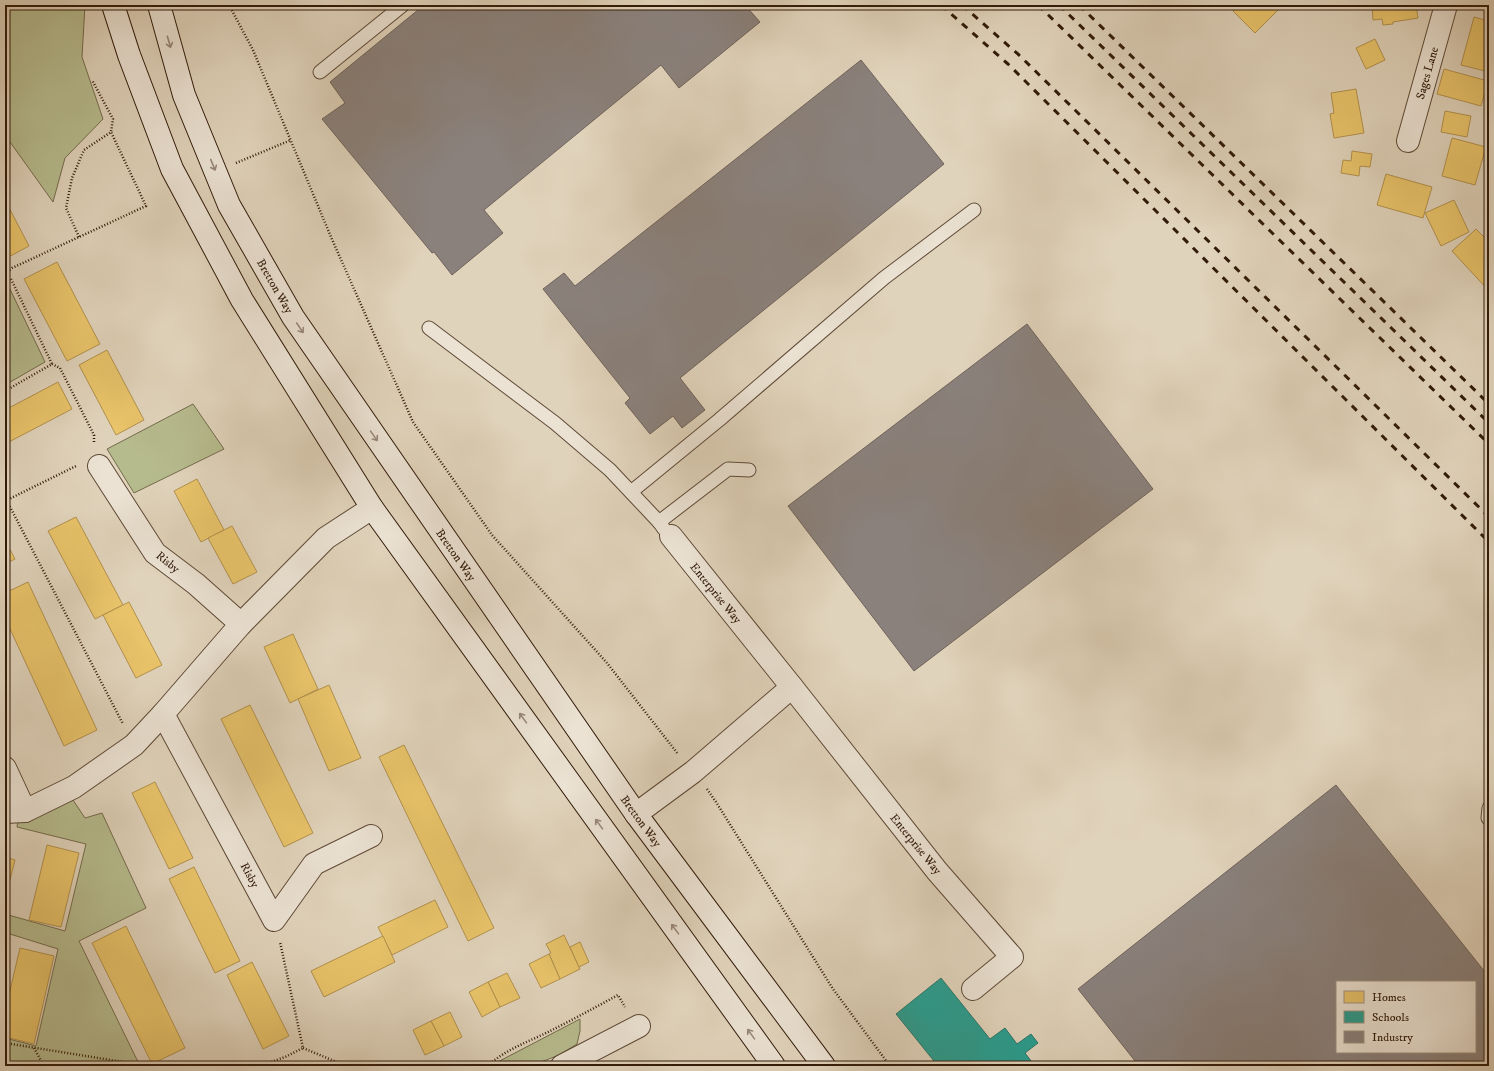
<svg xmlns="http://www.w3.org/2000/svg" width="1494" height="1071" viewBox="0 0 1494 1071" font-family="'IM FELL DW Pica',serif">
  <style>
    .green { fill: #b6bb8e; stroke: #746b4c }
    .homes { fill: #e9c46a; stroke: #b2914d }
    .schools { fill: #2a9d8f; stroke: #2c7667 }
    .industry { fill: #8a817c; stroke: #70625a; fill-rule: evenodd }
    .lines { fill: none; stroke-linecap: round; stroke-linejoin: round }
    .lane-casing { stroke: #5e4936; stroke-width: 15 }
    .street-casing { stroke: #5e4936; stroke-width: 24 }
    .secondary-casing { stroke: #321b0a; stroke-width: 24 }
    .path { stroke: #321b0a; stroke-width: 2.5; stroke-dasharray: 1 2; stroke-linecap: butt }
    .lane { stroke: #ebe2d3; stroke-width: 13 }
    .street { stroke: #ebe2d3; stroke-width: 22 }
    .secondary { stroke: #ebe2d3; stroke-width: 22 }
    .rail { stroke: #321b0a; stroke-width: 3; stroke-dasharray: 7 7; stroke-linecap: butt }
    .oneway { stroke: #988879 }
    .labels { text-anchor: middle; stroke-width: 4; stroke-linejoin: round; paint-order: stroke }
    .street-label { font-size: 12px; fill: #321b0a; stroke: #ebe2d3 }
  </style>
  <rect width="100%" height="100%" fill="#e0d3bb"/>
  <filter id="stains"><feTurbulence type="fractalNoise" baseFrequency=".005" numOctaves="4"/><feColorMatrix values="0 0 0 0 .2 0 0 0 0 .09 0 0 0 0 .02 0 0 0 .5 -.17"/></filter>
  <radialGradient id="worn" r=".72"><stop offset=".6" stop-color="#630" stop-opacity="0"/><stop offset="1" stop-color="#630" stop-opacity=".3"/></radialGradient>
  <g class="green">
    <polygon points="5,5 85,5 82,57 103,119 65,158 53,202 5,135"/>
    <polygon points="5,284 8,285 45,362 5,385"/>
    <polygon points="193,404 224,449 134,493 107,449"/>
    <polygon points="73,800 85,818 102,813 146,908 79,941 140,1066 5,1066 5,1038 36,1046 58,949 10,934 5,934 5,914 65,931 86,844 17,827 18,821"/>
    <polygon points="580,1019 580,1031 577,1044 559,1055 531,1066 490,1066"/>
  </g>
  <g class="homes">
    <polygon points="1238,5 1283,5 1255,33 1233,11"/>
    <polygon points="1372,5 1416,5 1418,18 1393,22 1393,24 1383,25 1382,19 1373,20"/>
    <polygon points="1474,17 1489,21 1489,19 1489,72 1461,65"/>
    <polygon points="1375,39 1385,60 1366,69 1356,48"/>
    <polygon points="1444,69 1488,81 1481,106 1437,94"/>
    <polygon points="1356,89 1364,133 1334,138 1330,114 1334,113 1331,93"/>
    <polygon points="1445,111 1471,116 1467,137 1441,132"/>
    <polygon points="1452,138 1486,147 1475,185 1442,176"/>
    <polygon points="1352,151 1372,154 1370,167 1360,166 1359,176 1341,173 1343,160 1351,161"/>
    <polygon points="1386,174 1432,187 1423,218 1377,205"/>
    <polygon points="5,200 29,246 5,259"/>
    <polygon points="1454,200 1469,232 1441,246 1425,213"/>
    <polygon points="1476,229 1489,242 1489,291 1452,251"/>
    <polygon points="57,262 100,344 67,361 24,279"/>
    <polygon points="107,350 144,420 116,435 79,365"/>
    <polygon points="58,382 72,409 5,444 5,410"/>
    <polygon points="197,479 224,530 201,542 174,491"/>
    <polygon points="76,517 123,605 95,619 48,531"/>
    <polygon points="232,526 257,572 233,584 208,538"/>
    <polygon points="5,540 15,559 5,564"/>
    <polygon points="28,582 97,730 64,746 5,618 5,593"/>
    <polygon points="129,602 162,665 136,678 103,615"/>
    <polygon points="293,634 318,689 290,703 264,647"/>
    <polygon points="329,685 361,758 329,771 298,699"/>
    <polygon points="250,705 313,833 284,847 221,719"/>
    <polygon points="404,745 494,928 468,941 379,757"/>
    <polygon points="155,782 193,858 169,869 132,793"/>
    <polygon points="47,845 79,853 61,927 29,920"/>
    <polygon points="5,857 15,860 7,892 5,892"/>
    <polygon points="194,867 240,961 215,973 169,879"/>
    <polygon points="435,900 448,927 392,955 378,927"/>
    <polygon points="126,926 185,1048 152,1064 92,943"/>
    <polygon points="564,935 580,969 560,979 549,954 551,953 546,944"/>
    <polygon points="383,936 395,962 324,997 311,971"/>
    <polygon points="580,942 589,962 579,967 570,947"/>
    <polygon points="20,948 54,956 34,1044 5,1037 5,1012"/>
    <polygon points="549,954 560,979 541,988 529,964"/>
    <polygon points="252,962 289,1036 263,1049 227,975"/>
    <polygon points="507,973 520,998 500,1007 488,982"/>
    <polygon points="488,982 500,1007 482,1017 469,992"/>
    <polygon points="450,1012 462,1037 444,1046 431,1021"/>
    <polygon points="431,1021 444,1046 425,1055 413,1030"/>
  </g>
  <polygon class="schools" points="941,978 990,1039 1005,1028 1017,1044 1031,1034 1038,1043 1025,1053 1035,1066 938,1066 896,1014"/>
  <g class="industry">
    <polygon points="424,5 745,5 760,22 679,88 661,65 484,210 503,233 452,275 434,252 432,253 322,119 345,103 330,82"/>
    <polygon points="861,60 944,164 680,378 705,410 682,428 673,416 650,434 625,403 630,398 543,289 564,273 575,286"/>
    <polygon points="1027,324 1153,489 914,671 788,506"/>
    <path d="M1336 785 1489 977V1066H1139L1078 989ZM1337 982H1475V1052H1337Z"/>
  </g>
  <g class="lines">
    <g class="lane-casing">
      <g id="lane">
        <polyline points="320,72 403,5"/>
        <polyline points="429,328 555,423 610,470 659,522"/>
        <polyline points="631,492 719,420 884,278 974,210"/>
        <polyline points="664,529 659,522 728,469 749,470"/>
        <polyline points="1489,808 1488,818 1489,819"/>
      </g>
    </g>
    <g class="street-casing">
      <g id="street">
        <polyline points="1408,141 1446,5"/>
        <polyline points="99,466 155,553 196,584 241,624"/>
        <polyline points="671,536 792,687 937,871 1012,957 973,989"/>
        <polyline points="163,714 274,920 314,864 371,836"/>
        <polyline points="5,768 25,811"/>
        <polyline points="5,812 25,811 74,787 134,745 163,714 241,624 326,538 372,508"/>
        <polyline points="636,814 693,772 792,687"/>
        <polyline points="562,1066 639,1026"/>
      </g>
    </g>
    <g class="secondary-casing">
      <g id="secondary">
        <polyline points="113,5 129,55 172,169 242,300 372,508 774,1066"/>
        <polyline points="159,5 184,95 229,205 293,317 636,814 824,1066"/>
      </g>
    </g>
    <g class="path">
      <polyline points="229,5 253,50 331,237 413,422 492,535 607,663 678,754"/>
      <polyline points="236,163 291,140"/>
      <polyline points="79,237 66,208 72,178 84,150 111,132 113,119 92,80"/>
      <polyline points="5,274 12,268 146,206 111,132"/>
      <polyline points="5,279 11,279 52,364 5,391"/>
      <polyline points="52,364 60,368 94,435 94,444"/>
      <polyline points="5,501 76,466"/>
      <polyline points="7,501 123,724"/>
      <polyline points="707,789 716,802 833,989 890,1066"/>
      <polyline points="5,1043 148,1066"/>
      <polyline points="34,1048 44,1066"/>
      <polyline points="303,1048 339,1063 341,1066"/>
      <polyline points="260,1066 285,1057 303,1048 280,942"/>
      <path d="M488 1066C505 1049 531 1041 552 1030 574 1019 596 1007 618 995L625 1007"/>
    </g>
    <use href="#lane" class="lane"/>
    <use href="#street" class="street"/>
    <use href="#secondary" class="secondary"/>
    <g class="rail">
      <polyline points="941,5 1008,64 1489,542"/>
      <polyline points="962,5 1019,55 1489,517"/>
      <polyline points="1038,5 1489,444"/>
      <polyline points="1059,5 1489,423"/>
      <polyline points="1079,5 1489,404"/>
    </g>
  </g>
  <defs><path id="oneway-shaft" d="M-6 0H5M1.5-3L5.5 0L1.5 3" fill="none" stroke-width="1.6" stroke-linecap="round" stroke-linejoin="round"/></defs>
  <g class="oneway">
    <use href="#oneway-shaft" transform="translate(169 42) rotate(74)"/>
    <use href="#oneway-shaft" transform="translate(213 165) rotate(68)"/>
    <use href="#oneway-shaft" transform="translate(300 328) rotate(56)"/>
    <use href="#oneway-shaft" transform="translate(374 436) rotate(55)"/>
    <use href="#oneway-shaft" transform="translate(523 718) rotate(-126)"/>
    <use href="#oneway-shaft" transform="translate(599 824) rotate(-126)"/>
    <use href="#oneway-shaft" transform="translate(675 929) rotate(-126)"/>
    <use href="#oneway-shaft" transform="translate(751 1034) rotate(-126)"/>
  </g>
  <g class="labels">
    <g class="street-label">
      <text transform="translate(1427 73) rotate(-74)" y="4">Sages Lane</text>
      <text transform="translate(275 286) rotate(60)" y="4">Bretton Way</text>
      <text transform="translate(456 555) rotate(55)" y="4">Bretton Way</text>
      <text transform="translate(168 562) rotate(39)" y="4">Risby</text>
      <text transform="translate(716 593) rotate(51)" y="4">Enterprise Way</text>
      <text transform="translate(641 821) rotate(54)" y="4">Bretton Way</text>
      <text transform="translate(916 844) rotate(51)" y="4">Enterprise Way</text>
      <text transform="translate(250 875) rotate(62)" y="4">Risby</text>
    </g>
  </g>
  <rect width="1494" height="1071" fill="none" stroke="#e0d3bb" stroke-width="20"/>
  <rect x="6" y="6" width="1482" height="1059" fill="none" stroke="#321b0a" stroke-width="2"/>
  <rect x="10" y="10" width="1474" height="1051" fill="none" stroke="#321b0a"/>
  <rect x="1336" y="981" width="140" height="72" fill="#ebe2d3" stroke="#a19283"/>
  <rect x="1344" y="991" width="20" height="12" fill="#e9c46a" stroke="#a19283"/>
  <text x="1372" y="1001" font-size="12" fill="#321b0a">Homes</text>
  <rect x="1344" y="1011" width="20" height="12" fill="#2a9d8f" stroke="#a19283"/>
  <text x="1372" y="1021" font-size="12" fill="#321b0a">Schools</text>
  <rect x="1344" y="1031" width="20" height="12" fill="#8a817c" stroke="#a19283"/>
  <text x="1372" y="1041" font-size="12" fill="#321b0a">Industry</text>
  <rect width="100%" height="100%" filter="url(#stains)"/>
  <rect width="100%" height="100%" fill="url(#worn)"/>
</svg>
